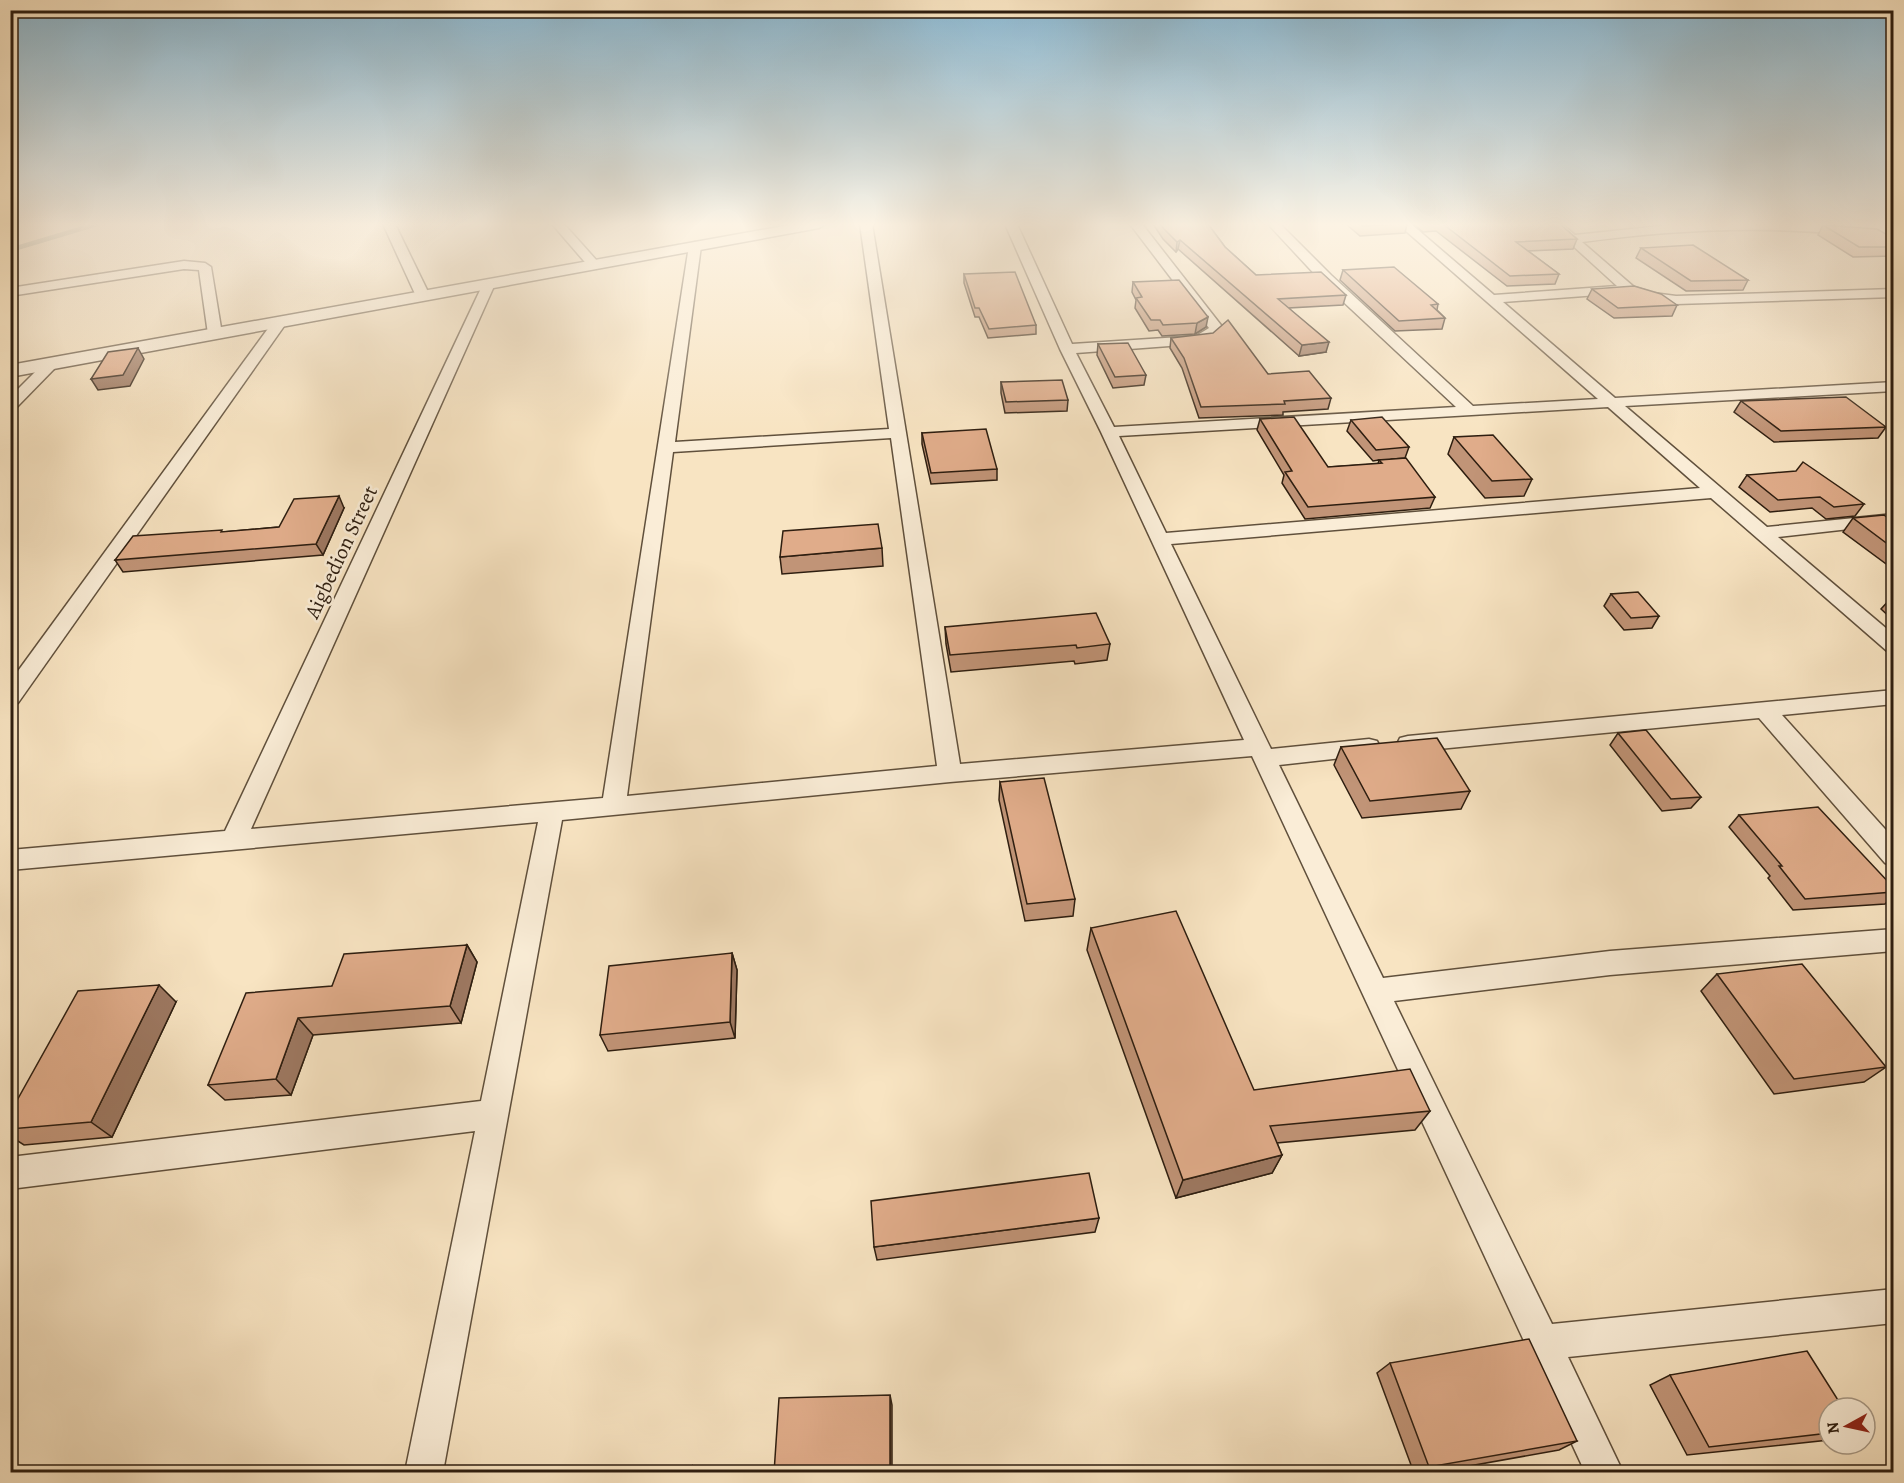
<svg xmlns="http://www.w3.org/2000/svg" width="1904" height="1483" viewBox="0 0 1904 1483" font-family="Alegreya,serif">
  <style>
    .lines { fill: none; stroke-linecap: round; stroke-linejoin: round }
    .stream { stroke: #717f70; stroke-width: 4.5 }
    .minor-casing { stroke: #60503c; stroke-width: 3 }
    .tertiary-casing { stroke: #60503c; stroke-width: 3 }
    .minor { fill: #faedd7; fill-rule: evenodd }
    .tertiary { fill: #faedd7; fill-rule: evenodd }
    .wall { fill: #c19477; stroke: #2e1e10; stroke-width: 1.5 }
    .shaded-wall { fill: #9d7861; stroke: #2e1e10; stroke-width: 1.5 }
    .building { fill: #e0ac8a; stroke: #2e1e10; stroke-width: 1.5 }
    .labels { text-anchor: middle; stroke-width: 5; stroke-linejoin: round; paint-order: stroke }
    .street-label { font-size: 21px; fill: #2e1e10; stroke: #faedd7 }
  </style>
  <rect width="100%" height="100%" fill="#f8e4c2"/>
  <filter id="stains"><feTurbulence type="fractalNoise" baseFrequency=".00333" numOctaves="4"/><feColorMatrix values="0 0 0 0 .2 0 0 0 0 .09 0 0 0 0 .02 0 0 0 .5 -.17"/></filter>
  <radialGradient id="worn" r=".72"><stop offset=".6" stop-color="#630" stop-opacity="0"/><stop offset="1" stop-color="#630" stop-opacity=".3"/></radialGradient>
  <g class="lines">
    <polyline class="stream" points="10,250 97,224"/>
    <g class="minor-casing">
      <g id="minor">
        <polygon points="383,224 395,224 430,296 428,299 418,299 416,296"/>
        <polygon points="552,224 564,224 598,262 600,265 598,268 590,268"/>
        <path d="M860 224H872L960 764 1244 740 1101 432 1060 349 1005 224H1017L1072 344 1196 336 1209 328 1130 224H1142L1224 329 1211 341 1196 344 1076 353 1114 427 1456 407 1321 281 1268 224H1280L1331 275 1473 406 1598 399 1398 224H1411L1494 295 1617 286 1549 224H1562L1575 235 1679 224H1813L1854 228V234L1850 235C1760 225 1672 230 1582 242L1634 287 1653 293 1676 296 1894 289V297L1676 304 1652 301 1625 293 1503 302 1615 398 1894 382V391L1625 406 1767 527 1894 514V524L1778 537 1894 635V653L1887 651 1711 498 1171 544 1271 749 1369 739 1377 741 1380 747 1377 753 1369 755 1279 765 1383 978 1610 951 1894 929V951L1610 975 1394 1001 1552 1324 1894 1289V1323L1568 1357 1623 1472H1585L1252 756 950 782 562 820 443 1472H405L475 1131 10 1189V1157L481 1101 538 822 10 870V850L225 831 483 284 489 280 495 284 251 829 603 798 689 246 695 242 701 246 675 442 889 429ZM1608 407 1700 488 1166 533 1119 436ZM891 438 937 766 627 796 673 452Z"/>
        <polygon points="184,261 205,263 211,267 222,334 220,337 215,338 208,334 199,270 184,269 10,296 10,288"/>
        <polygon points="280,318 287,322 18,703 10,705 10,682 275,319"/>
        <polygon points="52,359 57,360 59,363 57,366 15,409 10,411 10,397 47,360"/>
        <polygon points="1894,690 1894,704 1782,715 1894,839 1894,866 1885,863 1759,718 1408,752 1400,750 1397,744 1400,738 1408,736"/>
      </g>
    </g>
    <g class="tertiary-casing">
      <polygon id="tertiary" points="795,224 826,224 819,228 10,377 10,365"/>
    </g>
    <use href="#minor" class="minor"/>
    <use href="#tertiary" class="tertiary"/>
  </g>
  <g class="wall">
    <polygon points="1153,224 1208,224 1225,247 1256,275 1346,295 1343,305 1289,308 1326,352 1299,356 1178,249 1176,252 1163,239"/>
    <polygon points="1346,224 1407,224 1405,233 1360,236"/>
    <polygon points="1414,224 1560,224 1577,239 1573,249 1528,251 1559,274 1555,284 1507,286 1436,231 1423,232"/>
    <polygon points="1823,225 1893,247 1893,256 1853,257 1818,235"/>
    <polygon points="1641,248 1748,280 1743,290 1686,291 1636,258"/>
    <polygon points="1343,270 1438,304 1437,310 1445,318 1442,329 1395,331 1340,280"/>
    <polygon points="964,274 1036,325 1036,334 988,338 979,317 975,317 964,283"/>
    <polygon points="1133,282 1206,327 1195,334 1162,336 1158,330 1149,331 1135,308 1136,300 1132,292"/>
    <polygon points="1592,289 1677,305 1672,316 1614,318 1587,299"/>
    <polygon points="1171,338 1331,398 1328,409 1283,412 1283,415 1199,418 1182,368 1170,348"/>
    <polygon points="1098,344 1146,375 1144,385 1113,388 1097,355"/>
    <polygon points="1001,382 1068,400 1067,411 1005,413 1001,393"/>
    <polygon points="1741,401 1886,427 1878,438 1774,442 1734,412"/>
    <polygon points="1260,419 1328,467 1378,464 1379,460 1373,461 1347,431 1351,420 1409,447 1405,458 1392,459 1435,497 1430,508 1305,519 1282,483 1284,475 1257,430"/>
    <polygon points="922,433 997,469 997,480 931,484 922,444"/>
    <polygon points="1454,437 1532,479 1524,496 1485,498 1448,454"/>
    <polygon points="1747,475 1864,504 1855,516 1826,519 1812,508 1770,512 1739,487"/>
    <polygon points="344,508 323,555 123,572 115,560 223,532 279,527"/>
    <polygon points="1853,518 1893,522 1893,569 1843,532"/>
    <polygon points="882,548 883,566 782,574 780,557"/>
    <polygon points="1611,594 1659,616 1652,628 1624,630 1604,606"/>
    <polygon points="1893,596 1893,620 1881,609"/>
    <polygon points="945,627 1110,644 1107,660 1075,664 1074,661 951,672 946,644"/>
    <polygon points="1618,733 1701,797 1691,808 1662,811 1610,745"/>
    <polygon points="1341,747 1470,791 1461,809 1362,818 1334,765"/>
    <polygon points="1000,782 1075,899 1073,916 1025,921 999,800"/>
    <polygon points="1739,815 1893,887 1893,896 1885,904 1793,910 1768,878 1770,876 1729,827"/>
    <polygon points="1091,928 1254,1090 1430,1111 1415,1130 1277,1143 1282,1155 1272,1173 1176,1198 1087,950"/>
    <polygon points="467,945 477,962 461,1023 313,1035 291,1095 225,1100 208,1085 332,986"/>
    <polygon points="732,953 737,970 735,1038 608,1051 600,1035"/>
    <polygon points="1717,974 1886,1067 1864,1082 1774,1094 1701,991"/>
    <polygon points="176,1002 112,1137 24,1145 10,1136 10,1113"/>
    <polygon points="1099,1218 1095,1232 877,1260 874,1247"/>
    <polygon points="1390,1363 1577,1441 1559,1450 1430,1473 1414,1473 1377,1373"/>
    <polygon points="1670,1375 1829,1408 1829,1440 1687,1455 1650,1385"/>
  </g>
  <g class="shaded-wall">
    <polygon points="1180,240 1178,249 1176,252 1177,242"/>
    <polygon points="1208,317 1206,327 1195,334 1197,323"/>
    <polygon points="1329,342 1326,352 1299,356 1302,345"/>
    <polygon points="138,348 144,359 130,386 98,390 91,379"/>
    <polygon points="339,496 344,508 323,555 316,544"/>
    <polygon points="467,945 477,962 461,1023 450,1006"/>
    <polygon points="732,953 737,970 735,1038 730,1022"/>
    <polygon points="159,985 176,1002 112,1137 91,1122"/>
    <polygon points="298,1018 313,1035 291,1095 276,1079"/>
    <polygon points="1282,1155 1272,1173 1176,1198 1183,1180"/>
    <polygon points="890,1395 892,1405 892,1473 890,1473"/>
    <polygon points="693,1466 699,1473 692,1473"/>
  </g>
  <g class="building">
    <polygon points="1160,224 1208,224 1225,247 1256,275 1321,272 1346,295 1278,299 1329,342 1302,345 1180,240 1177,242 1164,229"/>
    <polygon points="1360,224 1400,224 1363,226"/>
    <polygon points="1443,224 1560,224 1577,239 1516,242 1559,274 1510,276"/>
    <polygon points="1823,225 1877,229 1893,238 1893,247 1859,247"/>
    <polygon points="1693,245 1748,280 1691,281 1641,248"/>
    <polygon points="1394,267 1438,304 1431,305 1445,318 1399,321 1343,270"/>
    <polygon points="1015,272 1036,325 989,329 979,308 975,308 964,274"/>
    <polygon points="1179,280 1208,317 1197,323 1163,325 1160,320 1151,320 1136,298 1142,297 1133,282"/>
    <polygon points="1634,286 1661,294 1677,305 1618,308 1592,289"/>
    <polygon points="1228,320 1268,374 1309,371 1331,398 1284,401 1285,404 1201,407 1184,358 1171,338 1213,333"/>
    <polygon points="1128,343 1146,375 1115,377 1098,344"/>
    <polygon points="138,348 123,375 91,379 108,352"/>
    <polygon points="1062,380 1068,400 1006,402 1001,382"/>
    <polygon points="1846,397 1886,427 1781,431 1741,401"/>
    <polygon points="1294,417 1328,467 1382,463 1379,460 1406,458 1435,497 1308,507 1285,472 1292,471 1260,419"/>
    <polygon points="1382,417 1409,447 1376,450 1351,420"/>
    <polygon points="986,429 997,469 931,473 922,433"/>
    <polygon points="1493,435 1532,479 1492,481 1454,437"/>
    <polygon points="1803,462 1864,504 1834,507 1820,497 1778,500 1747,475 1796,471"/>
    <polygon points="339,496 316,544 115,560 133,536 222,530 221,532 279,527 294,499"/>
    <polygon points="1884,515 1893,522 1893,548 1853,518"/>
    <polygon points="878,524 882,548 780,557 783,531"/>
    <polygon points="1638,592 1659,616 1631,618 1611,594"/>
    <polygon points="1096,613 1110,644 1077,648 1076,645 950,655 945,627"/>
    <polygon points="1646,730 1701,797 1671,799 1618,733"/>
    <polygon points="1437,738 1470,791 1370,801 1341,747"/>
    <polygon points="1044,778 1075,899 1027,904 1000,782"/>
    <polygon points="1818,807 1893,887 1893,892 1805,899 1779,866 1782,866 1739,815"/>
    <polygon points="1176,911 1254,1090 1410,1069 1430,1111 1270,1126 1282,1155 1183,1180 1091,928"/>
    <polygon points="467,945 450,1006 298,1018 276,1079 208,1085 246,993 332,986 344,954"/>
    <polygon points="732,953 730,1022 600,1035 609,966"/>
    <polygon points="1802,964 1886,1067 1794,1079 1717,974"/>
    <polygon points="159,985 91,1122 10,1129 10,1113 78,991"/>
    <polygon points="1089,1173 1099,1218 874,1247 871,1201"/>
    <polygon points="1529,1339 1577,1441 1429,1467 1390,1363"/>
    <polygon points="1807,1351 1843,1408 1829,1408 1829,1433 1709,1447 1670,1375"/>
    <polygon points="890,1395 890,1473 774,1473 779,1398"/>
    <polygon points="693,1466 692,1473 666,1473"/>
  </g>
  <linearGradient id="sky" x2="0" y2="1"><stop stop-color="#8ab8d2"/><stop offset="0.52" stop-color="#fcf3e4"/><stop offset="1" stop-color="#fcf3e4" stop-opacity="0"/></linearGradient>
  <rect width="1904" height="432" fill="url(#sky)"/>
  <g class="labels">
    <g class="street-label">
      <text transform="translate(341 552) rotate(-65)" y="7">Aigbedion Street</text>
    </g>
  </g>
  <rect width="1904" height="1483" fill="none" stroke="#f8e4c2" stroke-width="36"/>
  <rect x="12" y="12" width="1880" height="1459" fill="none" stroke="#2e1e10" stroke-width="3"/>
  <rect x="18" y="18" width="1868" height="1447" fill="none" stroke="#2e1e10" stroke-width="1.5"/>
  <g transform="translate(1847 1426) rotate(262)"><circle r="28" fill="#faedd7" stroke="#a89a87" stroke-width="1.5"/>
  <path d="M0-4.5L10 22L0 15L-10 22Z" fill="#8f2418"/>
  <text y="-9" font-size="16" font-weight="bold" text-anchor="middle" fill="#2e1e10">N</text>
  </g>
  <rect width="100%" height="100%" filter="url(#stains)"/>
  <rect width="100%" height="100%" fill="url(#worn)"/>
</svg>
